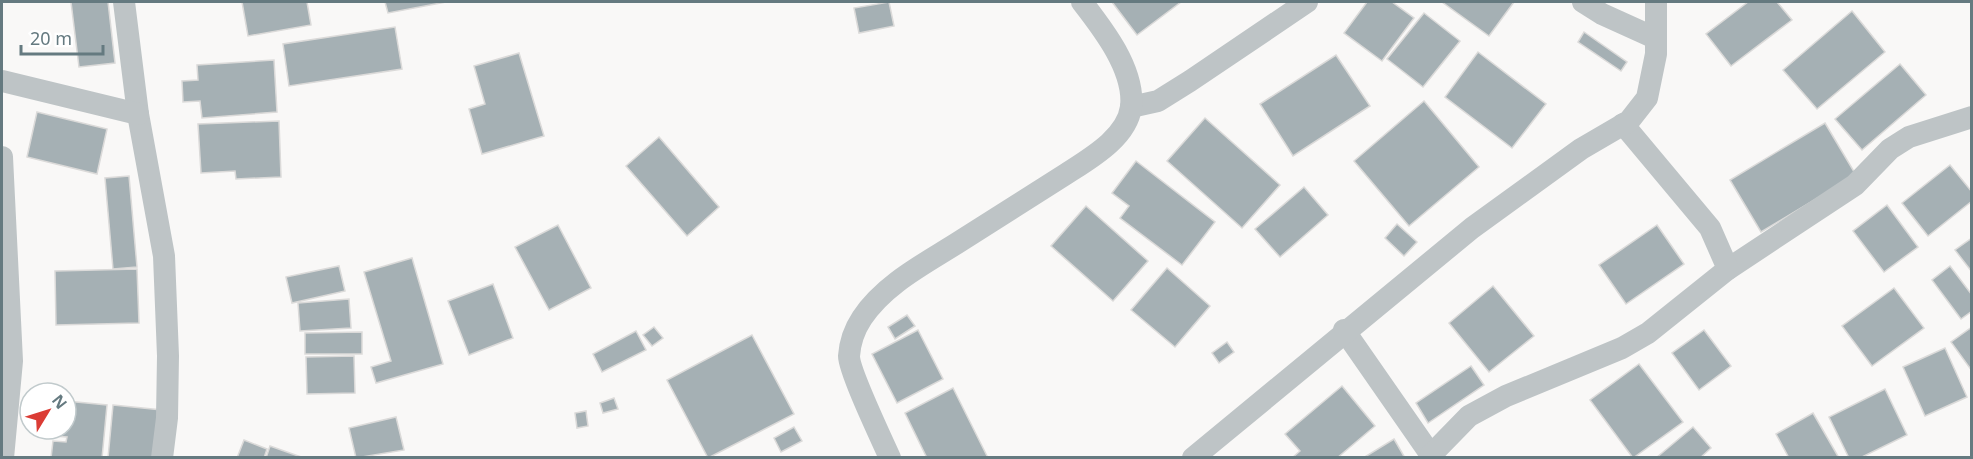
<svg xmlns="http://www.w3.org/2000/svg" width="1973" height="459" viewBox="0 0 1973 459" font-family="'Noto Sans',sans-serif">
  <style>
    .building { fill: #a5b0b4; stroke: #dbdad9; stroke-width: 1.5 }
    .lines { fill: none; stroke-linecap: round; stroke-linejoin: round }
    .street { stroke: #bec4c6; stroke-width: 22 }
  </style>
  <rect width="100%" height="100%" fill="#f9f8f7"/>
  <g class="building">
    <polygon points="71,2 108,2 115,63 79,67"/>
    <polygon points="242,2 307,2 311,25 248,36"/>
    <polygon points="385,2 446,2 388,13"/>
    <polygon points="889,2 894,26 859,33 854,8"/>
    <polygon points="1112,2 1181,2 1137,35"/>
    <polygon points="1367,2 1392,2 1414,18 1382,61 1344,33"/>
    <polygon points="1442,2 1514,2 1489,36"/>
    <polygon points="1748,2 1777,2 1792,20 1731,66 1706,34"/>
    <polygon points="1852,11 1885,52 1817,109 1783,70"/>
    <polygon points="1424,13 1460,41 1423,87 1387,59"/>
    <polygon points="395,27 402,69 289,86 283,44"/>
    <polygon points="1584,32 1627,62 1621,71 1578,42"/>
    <polygon points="1478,52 1546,104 1512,148 1445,97"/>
    <polygon points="519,53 544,136 482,154 469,109 485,104 474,66"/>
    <polygon points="1336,55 1370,106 1293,156 1260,104"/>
    <polygon points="274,60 277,112 202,118 200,101 183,102 182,81 198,80 197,65"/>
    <polygon points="1900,64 1926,95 1862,150 1835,119"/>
    <polygon points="1424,101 1479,167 1409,226 1354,161"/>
    <polygon points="37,112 107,129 97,174 27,157"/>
    <polygon points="1205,118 1280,185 1242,228 1167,161"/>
    <polygon points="279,121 281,177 236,179 235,171 201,173 198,124"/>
    <polygon points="1825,123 1856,175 1761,232 1730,180"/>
    <polygon points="659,137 719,207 687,236 626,166"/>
    <polygon points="1136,161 1215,222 1182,265 1120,218 1129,206 1112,193"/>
    <polygon points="1950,165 1972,192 1972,201 1928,236 1902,203"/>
    <polygon points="129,176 137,267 113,269 105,178"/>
    <polygon points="1304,187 1328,215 1280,257 1255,229"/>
    <polygon points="1887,205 1918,247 1884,272 1853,231"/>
    <polygon points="1086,206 1148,261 1113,301 1051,246"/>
    <polygon points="1397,224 1417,242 1404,256 1385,238"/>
    <polygon points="558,225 591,288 549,310 515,247"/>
    <polygon points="1657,225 1684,264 1626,304 1599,265"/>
    <polygon points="1972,238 1972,272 1955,250"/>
    <polygon points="412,258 443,364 376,383 371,367 391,361 364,272"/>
    <polygon points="339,266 345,291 292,303 286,277"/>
    <polygon points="1950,266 1972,295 1972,311 1961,319 1932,280"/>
    <polygon points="1167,268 1210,306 1175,347 1131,310"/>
    <polygon points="137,269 139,323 56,325 55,271"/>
    <polygon points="493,284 513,338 469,355 448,301"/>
    <polygon points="1493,286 1534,336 1489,372 1449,323"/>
    <polygon points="1894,288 1924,328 1872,366 1842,326"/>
    <polygon points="349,299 351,328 300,331 298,303"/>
    <polygon points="907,315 915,326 895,339 888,327"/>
    <polygon points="654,327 663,338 652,346 643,335"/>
    <polygon points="1972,327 1972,371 1951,342"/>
    <polygon points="918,330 943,379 897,403 872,354"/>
    <polygon points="1704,330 1731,366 1699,390 1672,353"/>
    <polygon points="636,331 646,350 602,372 593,354"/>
    <polygon points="362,332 362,354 305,354 305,333"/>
    <polygon points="752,335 794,414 708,458 667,380"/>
    <polygon points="1227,342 1234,352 1219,363 1212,353"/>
    <polygon points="1945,348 1967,397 1925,416 1903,367"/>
    <polygon points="354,356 355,393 307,394 306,357"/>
    <polygon points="1639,364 1683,422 1633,458 1590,400"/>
    <polygon points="1471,366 1484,385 1428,423 1416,403"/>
    <polygon points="1342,386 1375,426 1337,458 1292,458 1300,451 1285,434"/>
    <polygon points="953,388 988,458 927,458 905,413"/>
    <polygon points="1885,389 1907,435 1860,458 1849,458 1829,417"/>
    <polygon points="614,398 618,409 603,413 600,403"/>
    <polygon points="66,401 107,405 102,458 51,458 53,441 66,442 67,437 53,436 54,429 66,429"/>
    <polygon points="113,405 162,410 157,458 108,458"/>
    <polygon points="586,411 588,426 577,428 575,413"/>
    <polygon points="1813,413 1839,458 1789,458 1776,434"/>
    <polygon points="396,417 404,450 356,458 349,428"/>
    <polygon points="794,427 802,441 781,452 774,438"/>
    <polygon points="1693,427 1711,448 1700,458 1656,458"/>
    <polygon points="1394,439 1405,458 1363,458"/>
    <polygon points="244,440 267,449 264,458 237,458"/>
    <polygon points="270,446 304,458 266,458"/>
  </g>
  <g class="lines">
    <g class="street">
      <polyline points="124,2 138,114 164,256 168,356 167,418 162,458"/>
      <polyline points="1583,2 1602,14 1655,38"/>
      <polyline points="2,81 138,114"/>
      <polyline points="1131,107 1158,101 1190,81 1307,2"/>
      <polyline points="2,157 12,361 3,458"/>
      <polyline points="1728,269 1855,185 1890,149 1909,137 1972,117"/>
      <polyline points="1344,330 1433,458"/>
      <polyline points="1431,455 1469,416 1506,396 1622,348 1648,333 1728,269 1710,228 1623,124"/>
      <path d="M890 458C882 440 849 371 849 356 850 342 854 330 862 318 885 283 928 262 962 240 997 218 1031 196 1066 174 1089 159 1127 138 1131 107 1135 70 1103 29 1082 2"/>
      <polyline points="1193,458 1472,228 1581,149 1629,121 1647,98 1656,54 1656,2"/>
    </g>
  </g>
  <rect width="1973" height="459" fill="none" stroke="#657a80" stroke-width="6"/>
  <g transform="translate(48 411) rotate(52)"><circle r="28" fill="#ffffff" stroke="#c1cacc" stroke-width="1.5"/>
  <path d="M0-4.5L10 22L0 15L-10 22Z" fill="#db3c35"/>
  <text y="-9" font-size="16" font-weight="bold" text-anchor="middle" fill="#657a80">N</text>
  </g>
  <path d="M21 45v9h82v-9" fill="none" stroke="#657a80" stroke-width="3"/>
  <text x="30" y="45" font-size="18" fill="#657a80" stroke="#ffffff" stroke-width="4.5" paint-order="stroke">20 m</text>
</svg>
